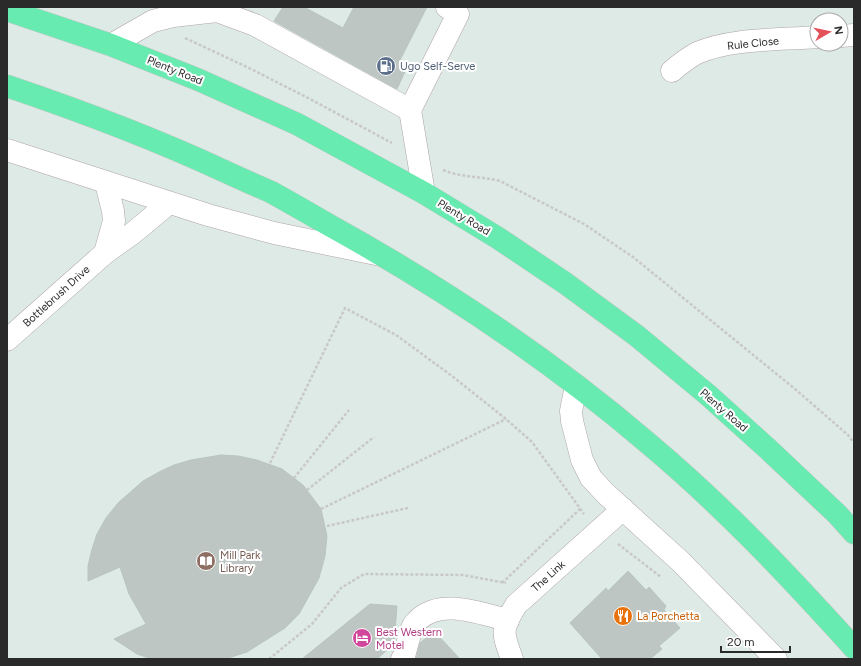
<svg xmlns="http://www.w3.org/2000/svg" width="861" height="666" viewBox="0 0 861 666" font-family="Figtree,sans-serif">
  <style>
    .building { fill: #bdc6c3; stroke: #b8c5c2 }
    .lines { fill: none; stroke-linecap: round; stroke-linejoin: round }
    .minor-casing { stroke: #aea4a4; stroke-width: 23 }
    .highway-casing { stroke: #c8c8c8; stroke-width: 23 }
    .path { stroke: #c8c8c8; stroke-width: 2.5; stroke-dasharray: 3 2; stroke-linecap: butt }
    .minor { stroke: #fff; stroke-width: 22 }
    .highway { stroke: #68ebb0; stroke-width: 22 }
    .labels { text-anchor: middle; stroke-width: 4; stroke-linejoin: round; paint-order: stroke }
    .street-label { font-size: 11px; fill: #2a2a2a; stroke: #fff }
    .service-label { font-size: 11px; fill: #4e5e75; stroke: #fff; text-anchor: start }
    .education-label { font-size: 11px; fill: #785e54; stroke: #fff; text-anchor: start }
    .food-label { font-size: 11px; fill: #c56008; stroke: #fff; text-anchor: start }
    .hotel-label { font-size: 11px; fill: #b23c85; stroke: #fff; text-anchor: start }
  </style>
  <rect width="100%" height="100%" fill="#deeae6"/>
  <g class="building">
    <polygon points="283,7 304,7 343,28 354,7 427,7 400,60 408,65 397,89 274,21"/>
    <polygon points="221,455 238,456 257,460 282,469 303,485 321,509 327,536 325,556 319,578 299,614 285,628 247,652 225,659 152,659 137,654 114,639 146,624 129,594 120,567 88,581 88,566 92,549 97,534 106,518 118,503 143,481 159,472 174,465 191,460"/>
    <polygon points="628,571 646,590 649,587 666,606 664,610 680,628 659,646 662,649 650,659 602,659 570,623 606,588 608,591"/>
    <polygon points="370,604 397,606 394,644 377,659 302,659"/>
    <polygon points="434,631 460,659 416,659 420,643"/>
  </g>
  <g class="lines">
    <g class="minor-casing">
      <g id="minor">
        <polyline points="841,36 854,35"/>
        <polyline points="111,45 153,21 173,16 217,11 255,25 410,110 424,193"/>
        <path d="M672 71C680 64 688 58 697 53 731 38 780 40 817 37"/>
        <polyline points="410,110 458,14 447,7"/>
        <polyline points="7,150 208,215 274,233 376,254"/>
        <polyline points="105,253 114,221 113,211 106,183"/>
        <polyline points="7,340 105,253 133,233 169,203"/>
        <polyline points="576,386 571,411 572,421 582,460 591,478 606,494 680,561 776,659"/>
        <path d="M402 659 404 656C407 646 409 635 413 626 414 623 417 622 419 619 443 598 480 614 508 620"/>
        <path d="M512 659C502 632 501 630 516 605L623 509"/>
      </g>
    </g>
    <g class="highway-casing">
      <g id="highway">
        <polyline points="7,10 111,45 199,80 297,124 424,193 498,238 565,283 637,336 708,395 768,449 837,514 854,533"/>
        <path d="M7 86C81 111 153 138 224 171 239 178 255 185 271 192 291 203 310 214 329 225 443 288 551 360 649 444 723 506 790 577 854 648"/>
      </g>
    </g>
    <g class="path">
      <polyline points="185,38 249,68 310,99 392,143"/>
      <path d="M443 170C463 178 480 176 500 181L584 224 633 257 795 389 848 435 854 443"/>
      <polyline points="270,463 345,308 396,335 452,376 506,419 532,442 584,514"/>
      <polyline points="294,478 349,410"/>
      <polyline points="307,490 374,437"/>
      <polyline points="321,509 506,419"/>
      <polyline points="327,526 408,508"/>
      <polyline points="618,544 661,577"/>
      <polyline points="502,583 581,508"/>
      <polyline points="269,659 312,624 341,588 364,574 463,575 506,583"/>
    </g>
    <use href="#minor" class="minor"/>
    <use href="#highway" class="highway"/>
  </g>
  <defs>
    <g id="fuel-disc" transform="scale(1)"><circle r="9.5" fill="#5c6f8a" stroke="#fff"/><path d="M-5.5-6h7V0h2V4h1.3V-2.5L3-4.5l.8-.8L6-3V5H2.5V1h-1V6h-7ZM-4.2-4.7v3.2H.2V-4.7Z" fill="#fff"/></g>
    <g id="library-disc" transform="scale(1)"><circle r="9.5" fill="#8d6e63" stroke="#fff"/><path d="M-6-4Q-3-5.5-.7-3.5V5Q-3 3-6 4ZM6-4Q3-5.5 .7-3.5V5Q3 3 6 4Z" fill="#fff"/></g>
    <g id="restaurant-disc" transform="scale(1)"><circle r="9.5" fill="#e8710a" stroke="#fff"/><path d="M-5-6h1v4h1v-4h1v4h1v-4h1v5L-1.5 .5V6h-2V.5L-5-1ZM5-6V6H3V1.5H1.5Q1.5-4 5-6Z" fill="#fff"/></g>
    <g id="hotel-disc" transform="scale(1)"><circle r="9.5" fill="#d1479c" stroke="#fff"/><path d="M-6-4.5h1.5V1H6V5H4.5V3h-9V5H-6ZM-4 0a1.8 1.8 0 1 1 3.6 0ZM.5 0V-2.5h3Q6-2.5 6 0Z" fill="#fff"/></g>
  </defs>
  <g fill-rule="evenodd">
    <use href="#fuel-disc" x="386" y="66"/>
    <use href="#library-disc" x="206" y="561"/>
    <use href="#restaurant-disc" x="623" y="616"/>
    <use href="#hotel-disc" x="362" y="638"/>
  </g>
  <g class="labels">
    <g class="street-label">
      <text transform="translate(753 43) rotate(-6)" y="4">Rule Close</text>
      <text transform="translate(175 70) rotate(22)" y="4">Plenty Road</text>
      <text transform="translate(464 217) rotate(31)" y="4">Plenty Road</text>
      <text transform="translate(56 296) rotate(-42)" y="4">Bottlebrush Drive</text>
      <text transform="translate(724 410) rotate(41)" y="4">Plenty Road</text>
      <text transform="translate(548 576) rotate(-42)" y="4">The Link</text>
    </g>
    <g class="service-label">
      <text x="400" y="70">Ugo Self-Serve</text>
    </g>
    <g class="education-label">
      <text x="220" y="559">Mill Park<tspan x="220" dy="13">Library</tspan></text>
    </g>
    <g class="food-label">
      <text x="637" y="620">La Porchetta</text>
    </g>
    <g class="hotel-label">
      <text x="376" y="636">Best Western<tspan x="376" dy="13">Motel</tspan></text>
    </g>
  </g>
  <rect width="861" height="666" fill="none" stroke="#2a2a2a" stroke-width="16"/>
  <g transform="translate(829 32) rotate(81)"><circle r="19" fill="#ffffff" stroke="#aaaaaa"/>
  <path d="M0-3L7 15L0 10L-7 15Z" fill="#e4515b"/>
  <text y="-6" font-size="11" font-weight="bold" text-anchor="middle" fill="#2a2a2a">N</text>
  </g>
  <path d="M721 646v6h69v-6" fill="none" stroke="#2a2a2a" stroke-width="2"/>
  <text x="727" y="646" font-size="12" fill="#2a2a2a" stroke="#ffffff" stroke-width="3" paint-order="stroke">20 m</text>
</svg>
